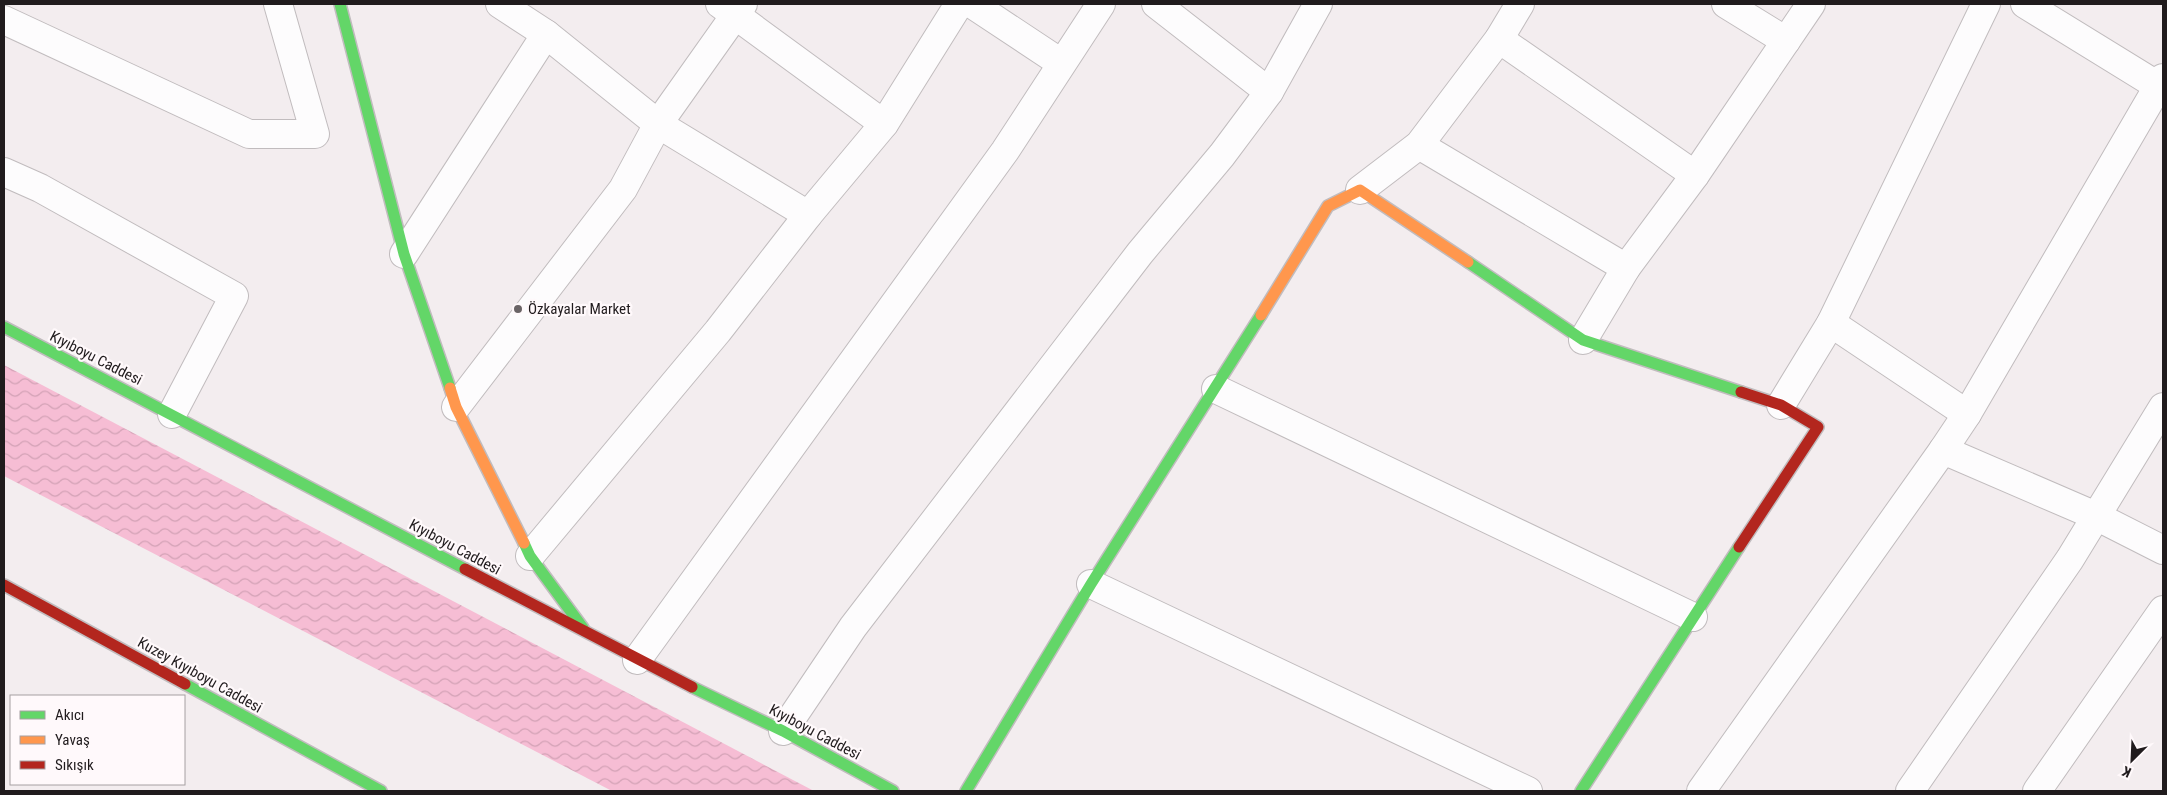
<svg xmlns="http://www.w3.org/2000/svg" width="2167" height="795" viewBox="0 0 2167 795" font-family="'Roboto Condensed',sans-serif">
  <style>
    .water { fill: url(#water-waves) }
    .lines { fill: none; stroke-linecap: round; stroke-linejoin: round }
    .street-casing { stroke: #c1bcbe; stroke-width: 30 }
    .fast-casing { stroke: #c1bcbe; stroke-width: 14 }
    .slow-casing { stroke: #c1bcbe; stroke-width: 14 }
    .jam-casing { stroke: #c1bcbe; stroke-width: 14 }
    .street { stroke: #fdfcfd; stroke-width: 28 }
    .fast { stroke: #63d668; stroke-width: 11 }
    .slow { stroke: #ff974d; stroke-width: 11 }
    .jam { stroke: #b3261e; stroke-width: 11 }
    .poi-dot { fill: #6a6466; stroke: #fff9fb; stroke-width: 2 }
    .labels { text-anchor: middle; stroke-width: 4.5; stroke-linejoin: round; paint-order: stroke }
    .poi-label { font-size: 15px; fill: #201b1d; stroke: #fff9fb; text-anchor: start }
    .street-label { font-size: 15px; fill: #201b1d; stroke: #fff9fb }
  </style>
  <defs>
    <pattern id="water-waves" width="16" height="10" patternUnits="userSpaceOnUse" patternTransform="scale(1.25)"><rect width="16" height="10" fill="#f6bdd4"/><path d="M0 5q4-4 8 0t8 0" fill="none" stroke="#d3a2b6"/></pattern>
  </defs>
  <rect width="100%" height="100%" fill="#f3edef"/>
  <polygon class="water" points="4,365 814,791 612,791 4,476"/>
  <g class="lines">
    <g class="street-casing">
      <g id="street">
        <polyline points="500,4 546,34 658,124 808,215"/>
        <polyline points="720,4 884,124"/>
        <polyline points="972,4 1061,63"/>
        <polyline points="1156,4 1269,92"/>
        <polyline points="1726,4 1786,41"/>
        <polyline points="2025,4 2163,89"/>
        <polyline points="4,20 249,134 315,134 278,4"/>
        <polyline points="1499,39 1695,175"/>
        <polyline points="1419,145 1626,268"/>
        <polyline points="4,172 40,188 234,296 172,414"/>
        <polyline points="1360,190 1419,145 1499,39 1520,4"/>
        <polyline points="404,254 546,34"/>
        <polyline points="1831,323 1967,414"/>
        <polyline points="1583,340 1626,268 1695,175 1811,4"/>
        <polyline points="1216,389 1693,617"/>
        <polyline points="1781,405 1831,323 1986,4"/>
        <polyline points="456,407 623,189 658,124 743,4"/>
        <polyline points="1943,450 1967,414 2163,78"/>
        <polyline points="530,556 718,331 808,215 884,124 959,4"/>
        <polyline points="1091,584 1528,791"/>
        <polyline points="637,660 1005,151 1101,4"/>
        <polyline points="783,731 853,627 1140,253 1222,155 1269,92 1318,4"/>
        <polyline points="1701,791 1943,450 2096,516 2163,550"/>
        <polyline points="1910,791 2070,559 2163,407"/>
        <polyline points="2037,791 2163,610"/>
      </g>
    </g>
    <g class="fast-casing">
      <g id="fast">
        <polyline points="340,4 404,254 450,388"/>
        <polyline points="1468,262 1583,340 1741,392"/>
        <polyline points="4,327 465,569"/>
        <polyline points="524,543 530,556 583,628"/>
        <polyline points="185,684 381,791"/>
        <polyline points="692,687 783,731 893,791"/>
        <polyline points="966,791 1091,584 1261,315"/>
        <polyline points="1581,791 1739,547"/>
      </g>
    </g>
    <g class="slow-casing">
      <g id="slow">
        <polyline points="1261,315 1328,206 1360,190 1468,262"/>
        <polyline points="450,388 456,407 524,543"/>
      </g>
    </g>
    <g class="jam-casing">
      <g id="jam">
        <polyline points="1739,547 1818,427 1781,405 1741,392"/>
        <polyline points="465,569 692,687"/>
        <polyline points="4,585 185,684"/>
      </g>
    </g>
    <use href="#street" class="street"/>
    <use href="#fast" class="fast"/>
    <use href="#slow" class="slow"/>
    <use href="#jam" class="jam"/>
  </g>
  <circle class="poi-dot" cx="518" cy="309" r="5"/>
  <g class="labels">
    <g class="poi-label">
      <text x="528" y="314">Özkayalar Market</text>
    </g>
    <g class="street-label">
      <text transform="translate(96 358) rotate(27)" y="5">Kıyıboyu Caddesi</text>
      <text transform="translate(455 547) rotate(28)" y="5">Kıyıboyu Caddesi</text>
      <text transform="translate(200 675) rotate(29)" y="5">Kuzey Kıyıboyu Caddesi</text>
      <text transform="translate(815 732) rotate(28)" y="5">Kıyıboyu Caddesi</text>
    </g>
  </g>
  <rect width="2167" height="795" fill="none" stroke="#201b1d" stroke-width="10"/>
  <rect x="10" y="695" width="175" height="90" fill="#fff9fb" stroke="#a6a0a2"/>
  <rect x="20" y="711" width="25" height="8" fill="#63d668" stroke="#a6a0a2"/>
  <text x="55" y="720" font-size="15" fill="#201b1d">Akıcı</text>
  <rect x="20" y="736" width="25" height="8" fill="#ff974d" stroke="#a6a0a2"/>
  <text x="55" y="745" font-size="15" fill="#201b1d">Yavaş</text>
  <rect x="20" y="761" width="25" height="8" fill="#b3261e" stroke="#a6a0a2"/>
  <text x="55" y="770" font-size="15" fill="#201b1d">Sıkışık</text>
  <g transform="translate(2132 760) rotate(204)" stroke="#fff9fb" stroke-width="4" paint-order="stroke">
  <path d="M0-4L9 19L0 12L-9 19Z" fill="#201b1d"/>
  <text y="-8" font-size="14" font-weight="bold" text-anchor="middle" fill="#201b1d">K</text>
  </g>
</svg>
